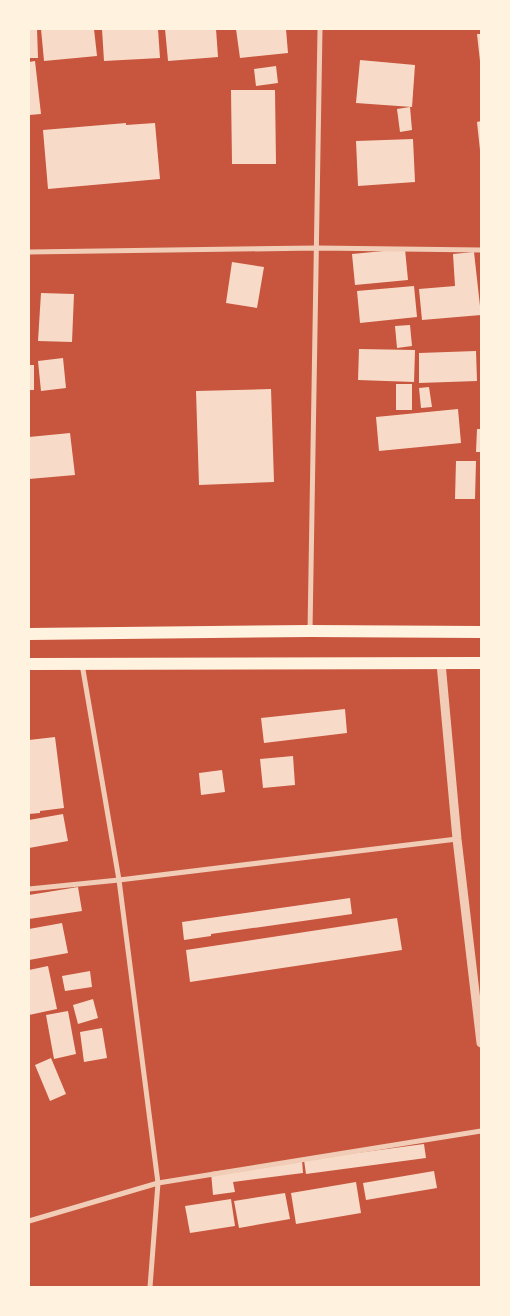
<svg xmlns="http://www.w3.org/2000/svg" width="510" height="1316" viewBox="0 0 510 1316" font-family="Spectral,serif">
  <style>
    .building { fill: #f7dbc8 }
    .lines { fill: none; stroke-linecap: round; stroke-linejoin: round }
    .minor { stroke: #f1ccb7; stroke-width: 5 }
    .tertiary { stroke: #f1ccb7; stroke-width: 9 }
    .primary { stroke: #fff3e0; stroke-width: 12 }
  </style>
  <rect width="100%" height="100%" fill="#c8553d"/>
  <g class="building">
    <polygon points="29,29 37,29 38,58 29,58"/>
    <polygon points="41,29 94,29 97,56 44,61"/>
    <polygon points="102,29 158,29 160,58 104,61"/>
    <polygon points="165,29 216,29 218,57 168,61"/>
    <polygon points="236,29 286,29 288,53 240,58"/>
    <polygon points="477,34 481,34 481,61 480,61"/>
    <polygon points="360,60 415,65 412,107 356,103"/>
    <polygon points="35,61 41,114 29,115 29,62"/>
    <polygon points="276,66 278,83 256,86 254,69"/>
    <polygon points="231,90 275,90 276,164 232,164"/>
    <polygon points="410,107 412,130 400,132 397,109"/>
    <polygon points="481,121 481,150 480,150 477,122"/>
    <polygon points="126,123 126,125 155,123 160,179 48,189 43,130"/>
    <polygon points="413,139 415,182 358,186 356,141"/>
    <polygon points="405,249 408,280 355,285 352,254"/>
    <polygon points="474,252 481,315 422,320 419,289 455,286 453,254"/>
    <polygon points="232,262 264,267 257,308 226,303"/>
    <polygon points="414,286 417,317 360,323 357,291"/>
    <polygon points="41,293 74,294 72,342 38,341"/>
    <polygon points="410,325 412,346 397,348 395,326"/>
    <polygon points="359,349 415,350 414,382 358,380"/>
    <polygon points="476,351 477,381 419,383 419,353"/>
    <polygon points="63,358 66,388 41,391 38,361"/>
    <rect x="29" y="365" width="5" height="25"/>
    <rect x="396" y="384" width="16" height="26"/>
    <polygon points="429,387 432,407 421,408 419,388"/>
    <polygon points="271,389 274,482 199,485 196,391"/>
    <polygon points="458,409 461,443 379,451 376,417"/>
    <polygon points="477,429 481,429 481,452 476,452"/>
    <polygon points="70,433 75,475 29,479 29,437"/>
    <polygon points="456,461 476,461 475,499 455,499"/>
    <polygon points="345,709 347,733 264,743 261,718"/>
    <polygon points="55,737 64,808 40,811 40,813 29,814 29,740"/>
    <polygon points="293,756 295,785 263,788 260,759"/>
    <polygon points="222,770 225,792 201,795 199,773"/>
    <polygon points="63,814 68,841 29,848 29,820"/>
    <polygon points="78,887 82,911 29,919 29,895"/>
    <polygon points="350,898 352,914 211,934 211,936 184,940 182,922"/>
    <polygon points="397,918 402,950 190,982 186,950"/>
    <polygon points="62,923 68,953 29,960 29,929"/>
    <polygon points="48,966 57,1009 29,1015 29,970"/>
    <polygon points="90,971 92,987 65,991 62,976"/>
    <polygon points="93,999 98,1018 78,1024 73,1005"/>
    <polygon points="68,1011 76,1054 54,1059 46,1015"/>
    <polygon points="102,1028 107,1058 84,1062 80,1032"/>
    <polygon points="51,1058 66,1094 50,1101 35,1065"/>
    <polygon points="424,1144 426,1158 306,1174 304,1160"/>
    <polygon points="302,1160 303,1173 233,1182 235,1192 213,1195 211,1172"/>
    <polygon points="434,1171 437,1188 366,1200 363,1183"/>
    <polygon points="356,1182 361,1213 296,1224 291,1193"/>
    <polygon points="285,1193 290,1219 239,1228 234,1201"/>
    <polygon points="231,1199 235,1226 190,1233 185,1206"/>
  </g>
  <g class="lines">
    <g class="minor">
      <polyline points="29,252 317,248 481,250"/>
      <polyline points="310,631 320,29"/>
      <polyline points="82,664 119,880 158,1183 150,1287"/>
      <polyline points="29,889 119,880 457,839"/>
      <polyline points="29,1221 158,1183 481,1131"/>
    </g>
    <polyline class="tertiary" points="441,663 457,839 481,1043"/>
    <g class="primary">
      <polyline points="29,634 310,631 481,632"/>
      <polyline points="29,664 481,663"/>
    </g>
  </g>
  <rect width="510" height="1316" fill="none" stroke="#fff3e0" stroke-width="60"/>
</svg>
